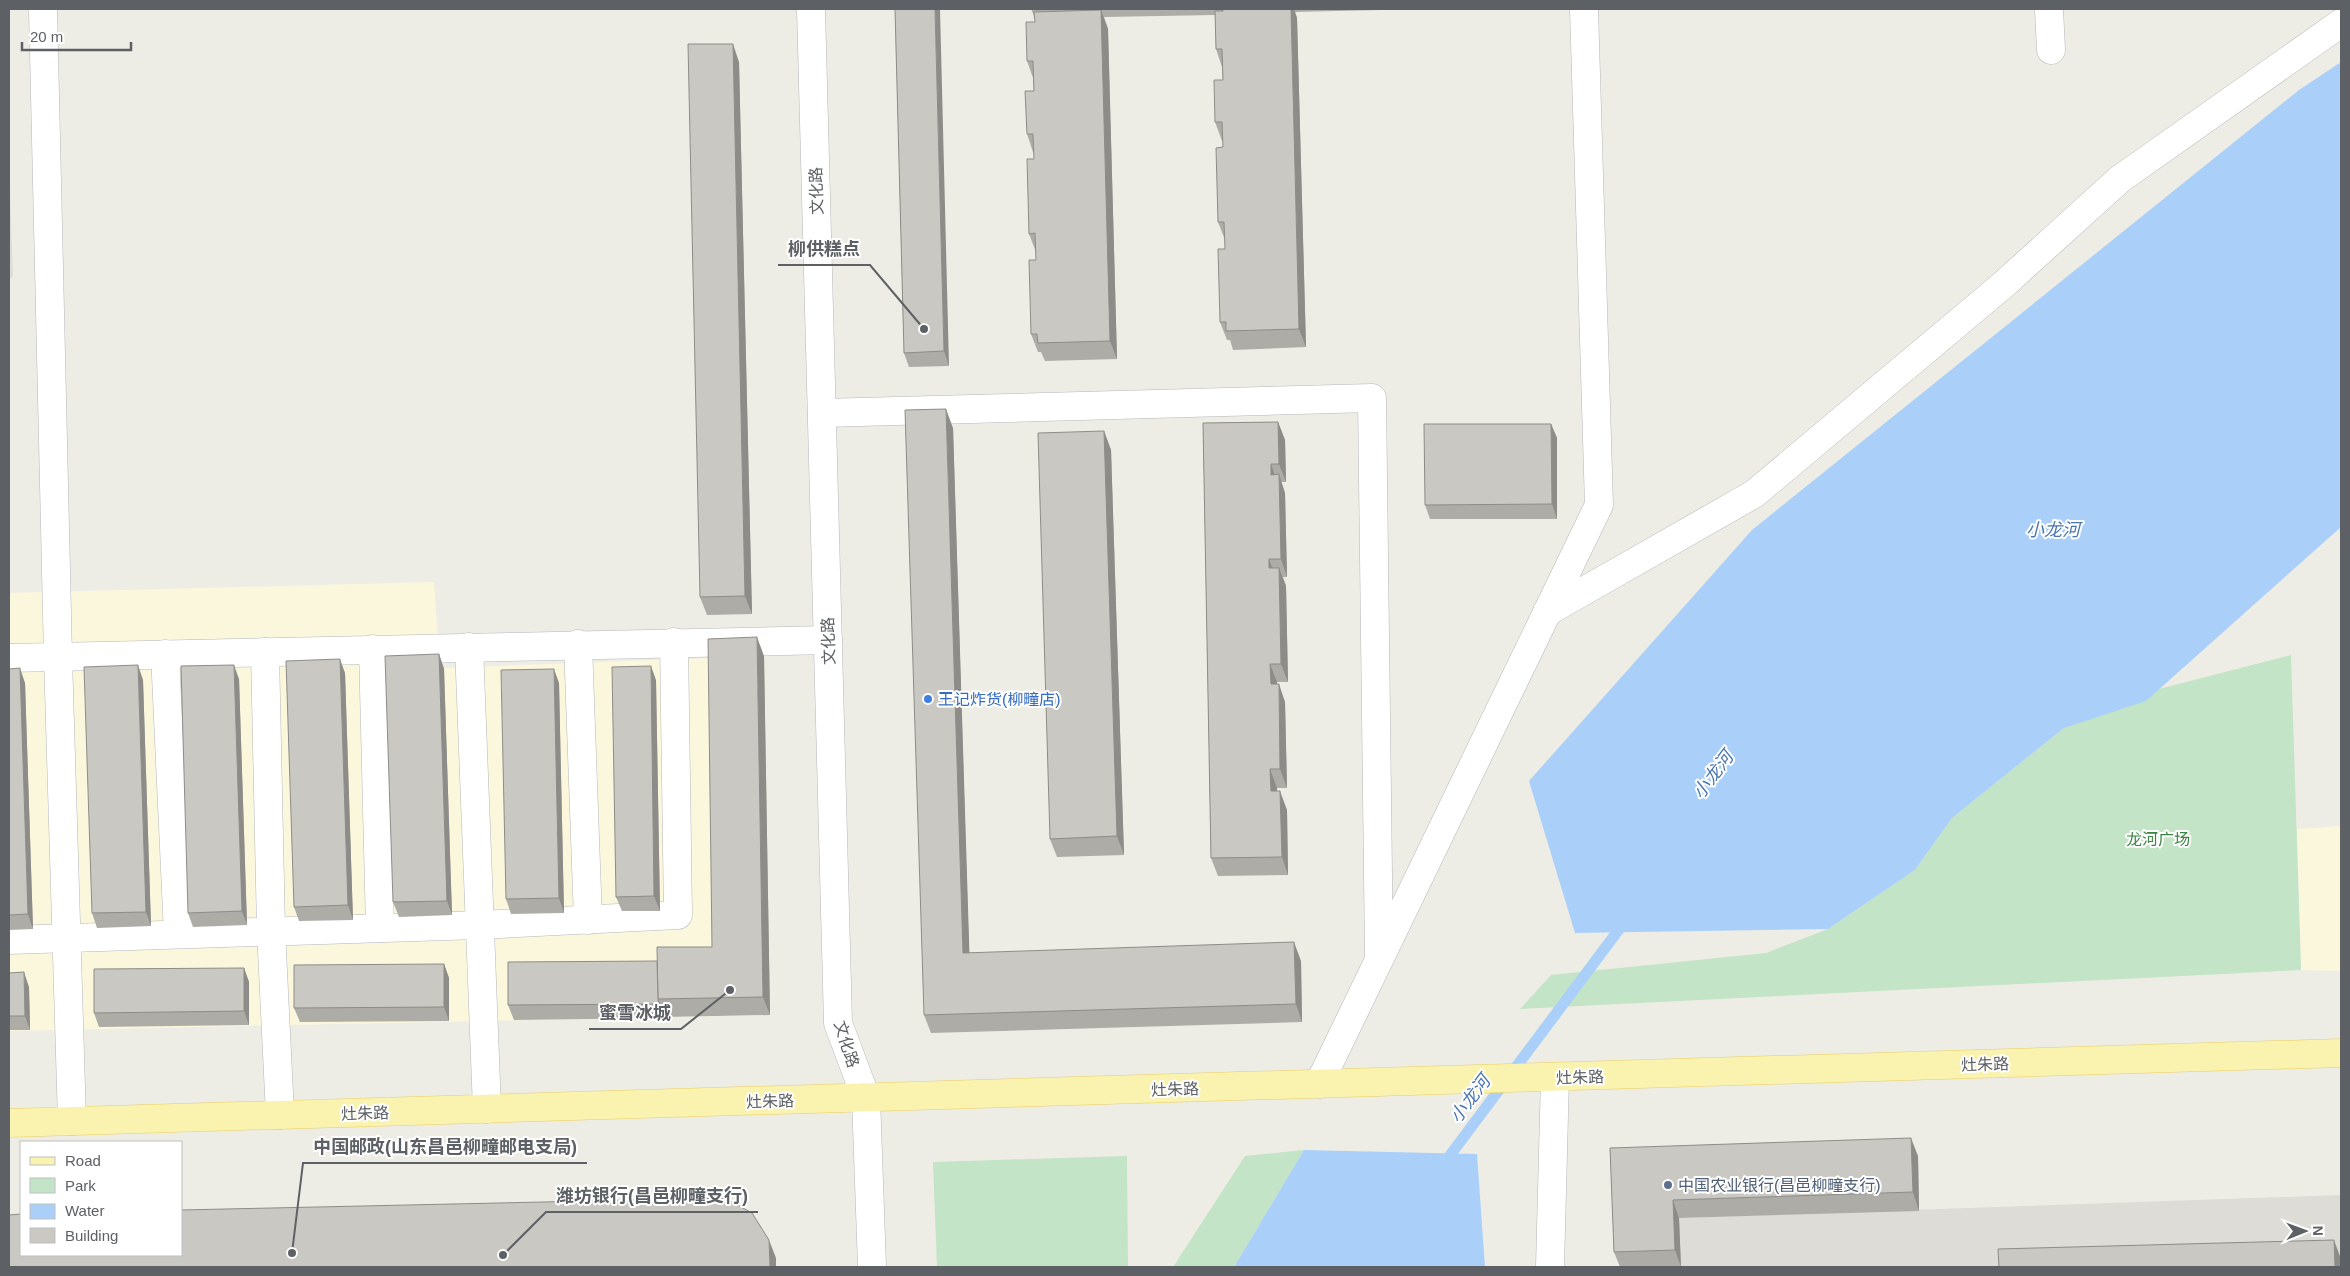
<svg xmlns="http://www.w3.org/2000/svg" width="2350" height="1276" viewBox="0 0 2350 1276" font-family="Arial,'Noto Sans SC',sans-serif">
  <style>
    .commercial { fill: #fbf7dd }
    .industrial { fill: #dddcd7 }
    .green { fill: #c3e4c6 }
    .water { fill: #aad0f9 }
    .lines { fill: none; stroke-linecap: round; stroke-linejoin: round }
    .stream { stroke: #aad0f9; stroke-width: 11 }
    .minor-casing { stroke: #b5b7bb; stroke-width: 29 }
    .major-casing { stroke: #e8cd65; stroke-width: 29 }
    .minor { stroke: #fff; stroke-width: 28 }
    .major { stroke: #f9f3af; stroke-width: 28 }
    .wall { fill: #aeaca7 }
    .shaded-wall { fill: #8d8c88 }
    .building { fill: #cac8c2; stroke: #8d8c88 }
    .shop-dot { fill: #3f7fe0; stroke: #fff; stroke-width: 2 }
    .service-dot { fill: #5c6f8a; stroke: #fff; stroke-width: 2 }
    .labels { text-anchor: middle; stroke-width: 4; stroke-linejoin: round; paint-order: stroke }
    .street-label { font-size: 16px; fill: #5d6064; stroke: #fff }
    .shop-label { font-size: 16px; fill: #366cbe; stroke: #fff; text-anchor: start }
    .park-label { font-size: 16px; fill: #3c8445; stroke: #fff }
    .service-label { font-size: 16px; fill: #4e5e75; stroke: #fff; text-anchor: start }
    .water-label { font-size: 18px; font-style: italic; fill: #4b76b2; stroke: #fff }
    .leader { fill: none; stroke: #5d6064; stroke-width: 2 }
    .callout-dot { fill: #5d6064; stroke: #fff; stroke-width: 2 }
    .callout-label { font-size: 18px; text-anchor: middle; font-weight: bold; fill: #5d6064; stroke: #fff; stroke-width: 4; stroke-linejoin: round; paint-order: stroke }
  </style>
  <rect width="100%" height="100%" fill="#eeede5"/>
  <g class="commercial">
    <polygon points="434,582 440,668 764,656 770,1015 9,1031 9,593"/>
    <polygon points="2341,826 2341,971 2301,970 2297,829"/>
  </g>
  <g class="industrial">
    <polygon points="9,161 13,277 9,279"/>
    <polygon points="2341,1195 2341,1267 1681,1267 1679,1218"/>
  </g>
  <g class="green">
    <polygon points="2291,655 2301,970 1520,1009 1551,975 1766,953 1828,929 1915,870 1952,818 2064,728 2159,689"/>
    <polygon points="1304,1150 1234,1267 1173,1267 1245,1156"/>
    <polygon points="1127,1156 1128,1266 1136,1267 937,1267 933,1162"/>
  </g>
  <g class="water">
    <polygon points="2341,62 2341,527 2146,701 2064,728 1952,818 1915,870 1828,929 1575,933 1529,781 1752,530 2299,90"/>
    <polygon points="1304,1150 1477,1154 1485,1267 1234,1267"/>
  </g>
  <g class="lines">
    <polyline class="stream" points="1442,1166 1626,920"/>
    <g class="minor-casing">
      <g id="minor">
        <polyline points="43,9 58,657 72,1121"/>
        <polyline points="811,9 838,1023 866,1098 872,1267"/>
        <polyline points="2049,9 2051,50"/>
        <polyline points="822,413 1372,398 1379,954"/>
        <polyline points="1547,612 1754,494 2003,285 2120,179 2341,23"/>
        <polyline points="578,644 588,920"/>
        <polyline points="469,647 487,1109"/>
        <polyline points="373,649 380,928"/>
        <polyline points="265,652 271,930 280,1115"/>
        <polyline points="165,654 178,934"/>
        <polyline points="9,658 828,640"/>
        <polyline points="9,940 479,925 678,915 674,642"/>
        <polyline points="1319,1084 1599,505 1584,9"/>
        <polyline points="1550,1267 1555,1077"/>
      </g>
    </g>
    <g class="major-casing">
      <polyline id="major" points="9,1123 2341,1053"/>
    </g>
    <use href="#minor" class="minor"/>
    <use href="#major" class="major"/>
  </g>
  <g class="wall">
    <polygon points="895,9 949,366 909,367 904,353"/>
    <polygon points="1031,9 1423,9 1295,12 1297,18 1306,347 1233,350 1230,340 1227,340 1220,322 1225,249 1225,240 1218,222 1223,147 1223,141 1222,141 1215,122 1223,80 1222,67 1216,49 1215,15 1104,17 1108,29 1117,359 1045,361 1041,352 1038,352 1031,334 1036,260 1036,252 1029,234 1034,159 1034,152 1033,152 1027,134 1034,91 1033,78 1027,61 1035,22 1035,18"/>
    <polygon points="739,62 752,614 707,615 700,597"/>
    <polygon points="1278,422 1285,440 1286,482 1281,482 1285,493 1287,577 1283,577 1286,586 1288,682 1277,682 1277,684 1285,702 1287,788 1277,788 1277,791 1287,810 1288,875 1218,876 1211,858 1203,423"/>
    <polygon points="1551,424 1557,438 1557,519 1430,519 1425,505"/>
    <polygon points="953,428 969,953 1301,961 1302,1022 931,1033 924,1015"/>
    <polygon points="1104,431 1111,450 1124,855 1057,857 1050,839"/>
    <polygon points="439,654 444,669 452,915 399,917 393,902"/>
    <polygon points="764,656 770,1015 665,1017 664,1016 664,1018 514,1020 508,1005 657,961 712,947"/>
    <polygon points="9,669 25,683 33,929 9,930"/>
    <polygon points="345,673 353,920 299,921 294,907"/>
    <polygon points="239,679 247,925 193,927 188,913"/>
    <polygon points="143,680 151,926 97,928 92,913"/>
    <polygon points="656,680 660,911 622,911 616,897"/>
    <polygon points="559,683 564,913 511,914 506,899"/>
    <polygon points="444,964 449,978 449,1021 300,1022 294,1008"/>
    <polygon points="244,968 249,982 249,1025 99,1027 94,1013"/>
    <polygon points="9,973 29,987 30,1030 9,1030"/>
    <polygon points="1610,1148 1918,1156 1919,1211 1679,1218 1681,1267 1620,1267 1614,1252"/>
  </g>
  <g class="shaded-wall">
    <polygon points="935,9 940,9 949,366 944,351"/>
    <polygon points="1291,9 1294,9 1297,18 1306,347 1299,329"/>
    <polygon points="1101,10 1108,29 1117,359 1110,341"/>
    <polygon points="733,44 739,62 752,614 745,596"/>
    <polygon points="946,409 953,428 970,971 963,953"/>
    <polygon points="1278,422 1285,440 1286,482 1279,464"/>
    <polygon points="1551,424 1557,438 1557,519 1552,504"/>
    <polygon points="1104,431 1111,450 1124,855 1117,836"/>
    <polygon points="1271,464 1277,482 1271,475"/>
    <polygon points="1279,474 1285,493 1287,577 1281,559"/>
    <polygon points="1269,559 1276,578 1269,568"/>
    <polygon points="1279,568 1286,586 1288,682 1281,664"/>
    <polygon points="757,637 764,656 770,1015 763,997"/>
    <polygon points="439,654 444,669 452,915 447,901"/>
    <polygon points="340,659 345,673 353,920 348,905"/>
    <polygon points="1270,664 1277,682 1277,703 1271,684"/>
    <polygon points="138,665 143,680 151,926 146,912"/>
    <polygon points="234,665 239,679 247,925 242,911"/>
    <polygon points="651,666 656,680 660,911 654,896"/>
    <polygon points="20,668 25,683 33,929 28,914"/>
    <polygon points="554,669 559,683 564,913 559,898"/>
    <polygon points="1279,684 1285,702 1287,788 1280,769"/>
    <polygon points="1270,769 1277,788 1277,810 1271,791"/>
    <polygon points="1280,791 1287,810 1288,875 1282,857"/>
    <polygon points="1294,942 1301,961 1302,1022 1296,1004"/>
    <polygon points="444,964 449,978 449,1021 444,1007"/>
    <polygon points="244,968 249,982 249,1025 244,1011"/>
    <polygon points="24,972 29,987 30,1030 25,1016"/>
    <polygon points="659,1001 664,1016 664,1018 659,1004"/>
    <polygon points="1911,1138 1918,1156 1919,1211 1913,1192"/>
    <polygon points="1673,1200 1679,1218 1681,1267 1675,1250"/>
    <polygon points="769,1240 776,1258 776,1267 770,1267"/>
    <polygon points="2334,1240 2341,1259 2341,1267 2335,1267"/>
  </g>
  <g class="building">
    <polygon points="895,9 935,9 944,351 904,353"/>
    <polygon points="1223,9 1291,9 1299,329 1226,331 1226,322 1220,322 1218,249 1225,249 1224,222 1218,222 1216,148 1223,147 1222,122 1215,122 1214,80 1223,80 1222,49 1216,49 1215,11 1223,11"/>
    <polygon points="1101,10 1110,341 1038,343 1037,334 1031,334 1029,260 1036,260 1035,233 1029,234 1027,159 1034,159 1033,134 1027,134 1025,91 1034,91 1033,61 1027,61 1026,22 1035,22 1034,12"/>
    <polygon points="688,44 733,44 745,596 700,597"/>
    <polygon points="946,409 963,953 1294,942 1296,1004 924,1015 905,410"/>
    <polygon points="1278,422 1279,464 1271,464 1271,475 1279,474 1281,559 1269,559 1269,568 1279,568 1281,664 1270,664 1271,684 1279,684 1280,769 1270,769 1271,791 1280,791 1282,857 1211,858 1203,423"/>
    <polygon points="1424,424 1551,424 1552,504 1425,505"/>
    <polygon points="1104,431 1117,836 1050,839 1038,433"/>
    <polygon points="757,637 763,997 658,999 657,947 712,947 708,639"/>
    <polygon points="439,654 447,901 393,902 385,656"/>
    <polygon points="340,659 348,905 294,907 286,661"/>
    <polygon points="138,665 146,912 92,913 84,667"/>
    <polygon points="234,665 242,911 188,913 181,666"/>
    <polygon points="651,666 654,896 616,897 612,667"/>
    <polygon points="20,668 28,914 9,915 9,669"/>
    <polygon points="554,669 559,898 506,899 501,670"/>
    <polygon points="657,961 658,999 659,1004 508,1005 508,962"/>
    <polygon points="444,964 444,1007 294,1008 294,965"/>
    <polygon points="244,968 244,1011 94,1013 94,969"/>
    <polygon points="24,972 25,1016 9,1016 9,973"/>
    <polygon points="1911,1138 1913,1192 1673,1200 1675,1250 1614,1252 1610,1148"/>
    <polygon points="725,1198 752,1213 769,1240 770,1267 9,1267 9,1215 21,1214 21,1255 181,1255 181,1210"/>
    <polygon points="2334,1240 2335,1267 1999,1267 1998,1249"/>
  </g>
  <circle class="shop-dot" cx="928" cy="699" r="5"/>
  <circle class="service-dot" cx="1668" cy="1185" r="5"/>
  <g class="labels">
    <g class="street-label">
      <text transform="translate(816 191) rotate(-92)" y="6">文化路</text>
      <text transform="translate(828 641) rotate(-92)" y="6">文化路</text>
      <text transform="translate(847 1044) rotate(72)" y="6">文化路</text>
      <text transform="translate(1985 1064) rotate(-2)" y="6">灶朱路</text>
      <text transform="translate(1580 1077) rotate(-2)" y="6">灶朱路</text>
      <text transform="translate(1175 1089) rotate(-2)" y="6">灶朱路</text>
      <text transform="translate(770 1101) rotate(-2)" y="6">灶朱路</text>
      <text transform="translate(365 1113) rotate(-2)" y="6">灶朱路</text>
    </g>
    <g class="shop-label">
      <text x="938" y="705">王记炸货(柳疃店)</text>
    </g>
    <g class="park-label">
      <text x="2158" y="845">龙河广场</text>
    </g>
    <g class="service-label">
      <text x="1678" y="1191">中国农业银行(昌邑柳疃支行)</text>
    </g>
    <g class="water-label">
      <text x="2053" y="536">小龙河</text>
      <text transform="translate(1713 775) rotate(-53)" y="6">小龙河</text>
      <text transform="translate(1470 1099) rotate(-53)" y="6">小龙河</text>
    </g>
  </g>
  <path class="leader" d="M924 329L870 265H778M730 990L681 1029H589M292 1253L303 1163H587M503 1255L546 1212H758"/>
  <g class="callout-dot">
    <circle cx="924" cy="329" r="5"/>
    <circle cx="730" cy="990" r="5"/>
    <circle cx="292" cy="1253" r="5"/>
    <circle cx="503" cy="1255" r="5"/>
  </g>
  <g class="callout-label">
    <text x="824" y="255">柳供糕点</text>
    <text x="635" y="1019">蜜雪冰城</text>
    <text x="445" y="1153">中国邮政(山东昌邑柳疃邮电支局)</text>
    <text x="652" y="1202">潍坊银行(昌邑柳疃支行)</text>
  </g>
  <rect width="2350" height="1276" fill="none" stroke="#5d6064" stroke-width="20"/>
  <rect x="20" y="1141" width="162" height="115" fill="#ffffff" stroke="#bebfc1"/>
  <rect x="30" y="1157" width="25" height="8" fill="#f9f3af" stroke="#bebfc1"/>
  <text x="65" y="1166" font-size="15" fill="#5d6064">Road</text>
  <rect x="30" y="1178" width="25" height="15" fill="#c3e4c6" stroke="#bebfc1"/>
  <text x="65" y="1191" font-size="15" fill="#5d6064">Park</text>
  <rect x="30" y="1204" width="25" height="15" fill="#aad0f9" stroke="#bebfc1"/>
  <text x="65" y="1216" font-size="15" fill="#5d6064">Water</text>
  <rect x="30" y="1228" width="25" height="15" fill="#cac8c2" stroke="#bebfc1"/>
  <text x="65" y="1241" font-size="15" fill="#5d6064">Building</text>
  <g transform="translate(2305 1231) rotate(89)" stroke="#ffffff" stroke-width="4" paint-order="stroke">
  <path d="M0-4L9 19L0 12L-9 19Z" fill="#5d6064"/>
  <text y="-8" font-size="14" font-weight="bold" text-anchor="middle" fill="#5d6064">N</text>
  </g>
  <path d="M22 42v8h109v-8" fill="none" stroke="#5d6064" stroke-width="2.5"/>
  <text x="30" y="42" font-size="15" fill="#5d6064" stroke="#ffffff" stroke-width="4" paint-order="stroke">20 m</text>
</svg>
